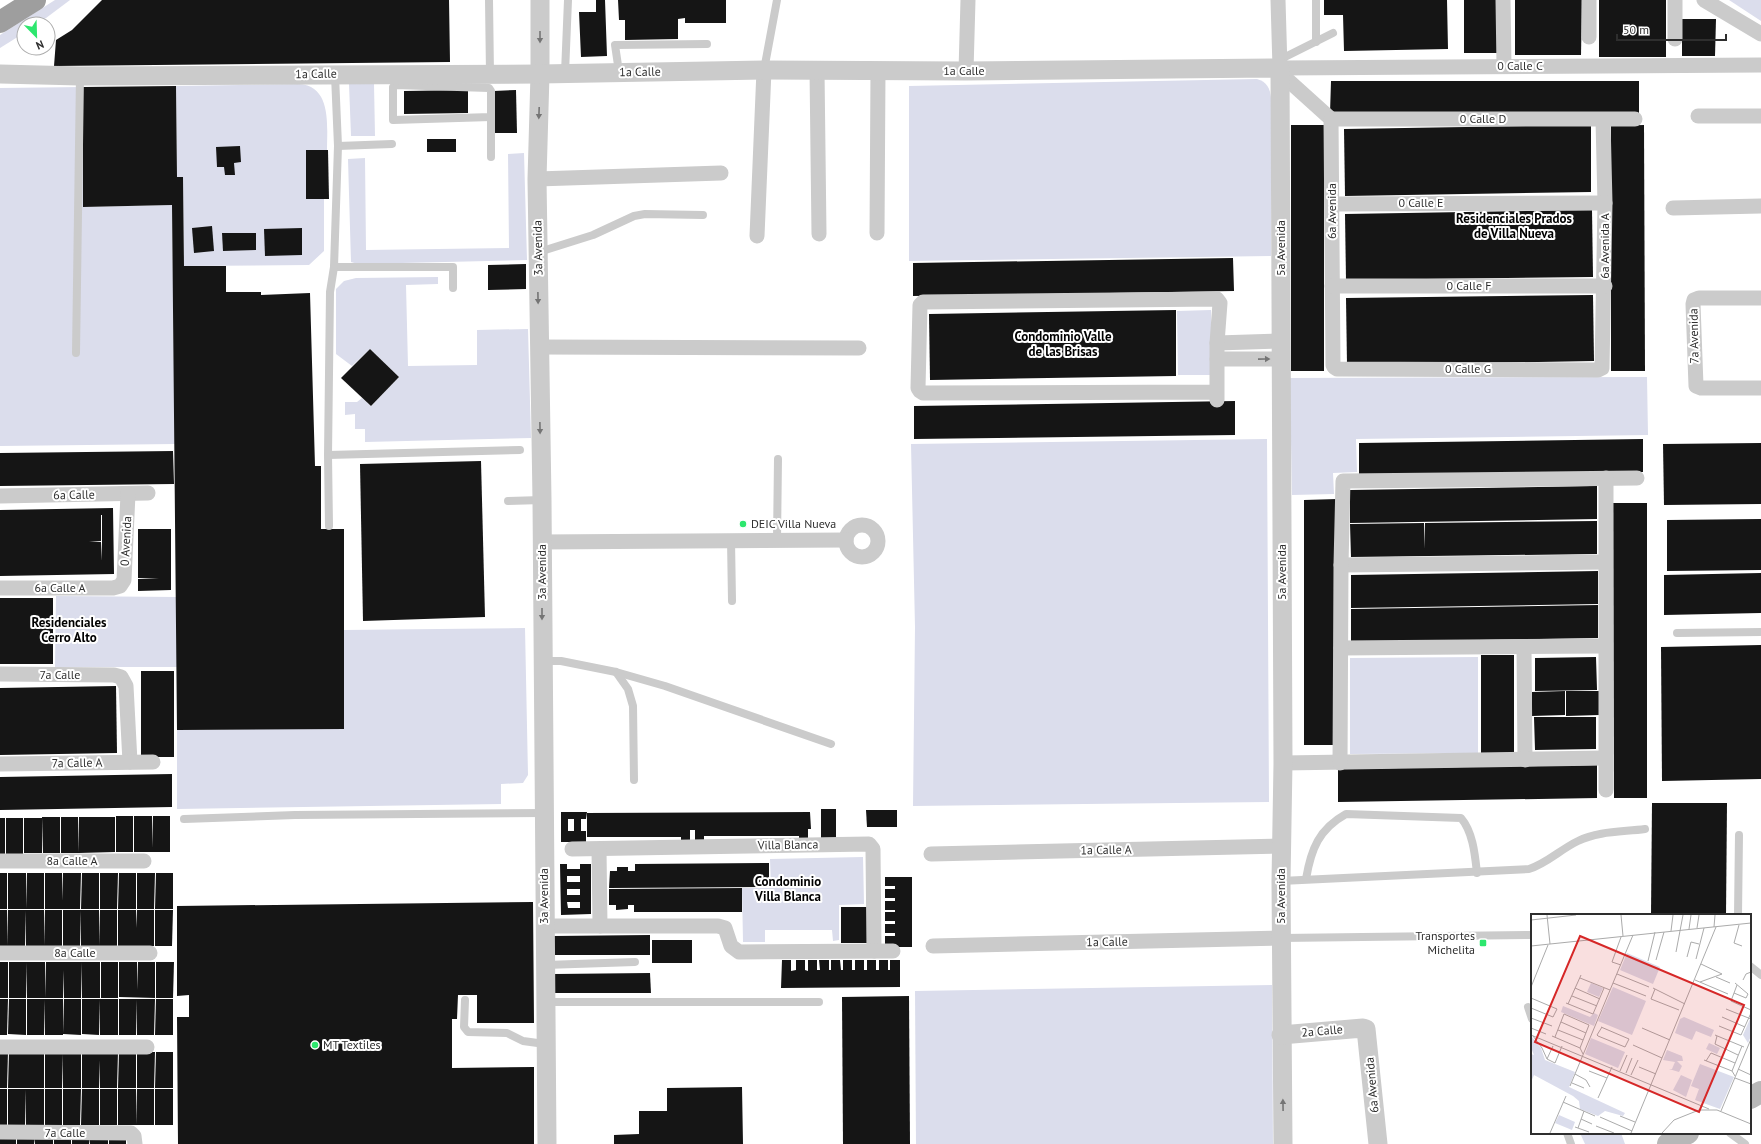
<svg xmlns="http://www.w3.org/2000/svg" width="1761" height="1144" viewBox="0 0 1761 1144" font-family="'PT Sans',sans-serif">
  <style>
    .green { fill: #dbddec }
    .building { fill: #151515; fill-rule: evenodd }
    .lines { fill: none; stroke-linecap: round; stroke-linejoin: round }
    .service { stroke: #cbcbcb; stroke-width: 8 }
    .minor { stroke: #cbcbcb; stroke-width: 15 }
    .tertiary { stroke: #cbcbcb; stroke-width: 19 }
    .secondary { stroke: #b8b8b8; stroke-width: 22 }
    .trunk { stroke: #9e9e9e; stroke-width: 22 }
    .oneway { fill: #757575 }
    .poi-dot { fill: #2de76e; stroke: #fff; stroke-width: 1.5 }
    .labels { text-anchor: middle; stroke-width: 4; stroke-linejoin: round; paint-order: stroke }
    .street-label { font-size: 12px; fill: #2e2e2e; stroke: #fff }
    .poi-label { font-size: 12px; fill: #2e2e2e; stroke: #fff; text-anchor: start }
    .neighbourhood-label { font-size: 13px; font-weight: bold; fill: #000; stroke: #fff }
    .inset-road { fill: none; stroke: #ababab; stroke-width: 1 }
    .view { fill: #d62828; fill-opacity: 0.15; stroke: #d62828; stroke-width: 2 }
    .inset-edge { fill: none; stroke: #2e2e2e; stroke-width: 2 }
  </style>
  <rect width="100%" height="100%" fill="#fff"/>
  <g class="green">
    <polygon points="55,0 70,0 38,24 24,24 24,33 0,48 0,35"/>
    <polygon points="1729,0 1761,0 1761,21"/>
    <path d="M1257 79C1267 82 1270 88 1271 98V256L909 261V86Z"/>
    <path d="M299 84C332 86 327 126 327 150L306 151V198H324V251L309 265 184 266 183 177H177L176 86Z"/>
    <polygon points="349,84 374,84 375,136 351,136"/>
    <polygon points="83,87 83,207 172,205 175,444 0,446 0,88"/>
    <polygon points="524,153 527,260 358,264 351,262 348,159 365,158 366,250 509,248 508,154"/>
    <polygon points="438,277 438,284 406,285 408,366 477,365 477,330 528,329 531,438 365,442 365,429 355,429 355,414 345,415 345,402 357,402 362,398 371,406 399,377 370,349 352,366 336,354 336,289 344,281 356,278"/>
    <polygon points="1211,310 1211,375 1178,375 1177,311"/>
    <polygon points="1647,377 1648,435 1356,439 1357,472 1333,473 1334,494 1292,495 1291,440 1289,437 1288,378"/>
    <polygon points="1267,439 1269,802 913,806 915,627 911,444"/>
    <polygon points="56,596 177,597 177,667 55,667"/>
    <polygon points="525,628 528,775 523,783 501,784 501,804 177,809 177,730 344,728 344,630"/>
    <polygon points="1478,657 1478,753 1350,754 1350,658"/>
    <polygon points="863,857 864,904 839,905 839,940 833,941 832,930 765,930 765,942 743,942 742,888 771,888 770,859"/>
    <polygon points="1272,985 1273,1144 916,1144 915,991"/>
    <polygon points="1580,1133 1621,1133 1625,1144 1585,1144"/>
  </g>
  <g class="building">
    <polygon points="102,0 449,0 450,62 54,66 56,40 72,30"/>
    <polygon points="596,0 605,0 607,56 581,57 579,12 596,12"/>
    <polygon points="618,0 726,0 726,23 685,23 685,18 678,19 678,39 625,40 625,20 619,20"/>
    <polygon points="1324,0 1447,0 1448,49 1344,51 1343,15 1324,15"/>
    <rect x="1464" y="0" width="33" height="53"/>
    <polygon points="1515,0 1582,0 1581,55 1515,55"/>
    <rect x="1599" y="0" width="67" height="57"/>
    <polygon points="1682,19 1716,19 1715,56 1682,56"/>
    <polygon points="1331,81 1639,81 1639,114 1330,114"/>
    <polygon points="176,86 177,177 183,177 184,266 226,266 226,292 261,292 261,295 310,293 315,466 321,466 321,529 344,529 344,729 177,730 172,205 83,207 83,87"/>
    <polygon points="468,90 468,113 404,114 404,91"/>
    <polygon points="516,90 517,133 495,133 494,91"/>
    <rect x="1291" y="125" width="33" height="246"/>
    <polygon points="1591,125 1591,192 1345,196 1344,129"/>
    <polygon points="1644,125 1645,371 1611,371 1611,126"/>
    <rect x="427" y="139" width="29" height="13"/>
    <polygon points="240,146 241,162 234,163 235,175 225,175 224,167 217,167 216,147"/>
    <polygon points="306,150 328,150 329,199 306,199"/>
    <polygon points="1592,210 1593,277 1346,280 1345,214"/>
    <polygon points="212,226 214,251 194,253 192,228"/>
    <polygon points="302,228 302,255 265,256 264,229"/>
    <polygon points="222,233 256,233 256,250 223,251"/>
    <polygon points="1233,258 1234,291 913,296 913,263"/>
    <polygon points="526,264 526,289 488,290 488,265"/>
    <polygon points="1593,295 1594,361 1347,365 1346,298"/>
    <polygon points="1176,310 1176,376 930,380 929,314"/>
    <polygon points="370,349 399,377 371,406 341,378"/>
    <polygon points="1235,401 1235,435 914,439 914,406"/>
    <polygon points="1643,439 1643,472 1359,476 1359,443"/>
    <polygon points="1761,443 1761,504 1664,505 1663,444"/>
    <polygon points="173,451 174,484 0,486 0,453"/>
    <polygon points="481,461 485,617 363,621 360,464"/>
    <polygon points="1597,486 1597,519 1350,523 1350,490"/>
    <polygon points="1337,499 1337,745 1304,745 1304,500"/>
    <polygon points="1613,503 1647,503 1647,798 1614,798"/>
    <path d="M113 508 114 574 0 576V510ZM101 515H102V561L101 542H89L101 541Z"/>
    <polygon points="1761,519 1761,570 1667,571 1667,520"/>
    <polygon points="1597,521 1597,554 1351,557 1350,524 1424,523 1425,549 1425,523"/>
    <polygon points="138,529 171,529 171,590 138,591 138,579 159,578 138,578"/>
    <polygon points="1598,571 1598,604 1351,608 1351,575"/>
    <polygon points="1761,573 1761,613 1664,615 1664,575"/>
    <rect x="0" y="598" width="53" height="66"/>
    <polygon points="1598,605 1598,638 1351,642 1351,609"/>
    <polygon points="1761,645 1761,779 1662,781 1661,647"/>
    <rect x="1481" y="655" width="33" height="98"/>
    <polygon points="1596,657 1597,690 1535,691 1535,658"/>
    <polygon points="141,671 174,671 174,757 141,757 141,745 162,745 141,745"/>
    <polygon points="116,686 117,753 0,755 0,688"/>
    <polygon points="1565,691 1565,715 1532,716 1532,692"/>
    <polygon points="1566,691 1599,691 1599,715 1566,716"/>
    <polygon points="1534,717 1596,717 1596,749 1535,750"/>
    <polygon points="1597,765 1597,798 1338,802 1338,769"/>
    <polygon points="172,774 172,807 0,810 0,777"/>
    <polygon points="1652,803 1727,803 1726,915 1651,915"/>
    <rect x="821" y="809" width="15" height="29"/>
    <polygon points="866,810 897,810 897,827 867,827"/>
    <path d="M561 812H587L586 819H581V831H586V842H561ZM568 819H574V831H568Z"/>
    <polygon points="810,812 811,829 808,829 808,839 799,839 799,836 704,836 704,840 695,840 695,830 690,830 690,840 681,840 681,837 587,837 587,813"/>
    <rect x="116" y="816" width="17" height="36"/>
    <polygon points="134,816 152,816 153,848 153,816 170,816 170,852 134,852"/>
    <polygon points="42,817 60,817 60,853 43,853"/>
    <polygon points="61,817 78,817 79,853 61,853"/>
    <polygon points="79,817 115,817 115,852 79,853"/>
    <rect x="0" y="818" width="5" height="36"/>
    <rect x="6" y="818" width="17" height="36"/>
    <rect x="24" y="818" width="18" height="35"/>
    <polygon points="769,863 769,887 609,888 610,871 617,871 617,867 628,867 628,871 635,871 635,864"/>
    <path d="M560 864H567V869H580V864H591V914L561 915ZM567 876H580V882H567ZM567 889H580V895H567ZM567 902H580V908H568Z"/>
    <rect x="0" y="873" width="7" height="36"/>
    <rect x="8" y="873" width="18" height="36"/>
    <polygon points="27,873 44,873 44,909 26,909"/>
    <polygon points="45,873 62,873 63,901 63,873 81,873 80,909 45,909"/>
    <polygon points="82,873 99,873 99,909 81,909"/>
    <polygon points="100,873 118,873 117,909 100,909"/>
    <polygon points="119,873 136,873 136,909 118,909"/>
    <polygon points="137,873 155,873 154,909 137,909"/>
    <polygon points="156,873 173,873 173,909 155,909"/>
    <polygon points="885,877 912,877 912,947 895,947 885,945 885,936 895,936 895,933 885,933 885,924 895,924 895,921 885,921 885,912 895,912 895,910 885,910 885,901 895,901 895,898 885,898 885,889 895,889 895,886 885,886"/>
    <polygon points="742,888 742,912 634,912 634,896 634,905 628,905 628,909 616,910 616,905 609,905 609,889"/>
    <polygon points="533,902 534,1023 477,1023 477,995 458,995 457,1019 452,1019 452,1068 534,1067 534,1144 178,1144 177,1017 189,1017 189,995 177,996 177,906"/>
    <rect x="841" y="907" width="26" height="36"/>
    <rect x="0" y="910" width="7" height="36"/>
    <polygon points="8,910 26,910 25,946 7,946"/>
    <rect x="26" y="910" width="18" height="36"/>
    <polygon points="45,910 62,910 62,946 44,946"/>
    <polygon points="63,910 81,910 80,946 63,946"/>
    <rect x="81" y="910" width="18" height="36"/>
    <polygon points="100,910 117,910 117,946 99,946"/>
    <polygon points="118,910 136,910 136,928 137,910 154,910 154,946 118,946"/>
    <polygon points="155,910 173,910 172,946 155,946"/>
    <polygon points="650,935 650,955 554,955 554,936"/>
    <rect x="652" y="940" width="40" height="23"/>
    <polygon points="782,960 791,960 791,971 796,970 796,960 805,960 805,970 808,971 808,960 817,960 817,970 820,970 819,960 829,960 829,970 831,970 831,960 840,960 841,970 843,970 843,960 852,960 852,970 855,970 855,960 864,960 864,970 867,970 867,960 876,960 876,970 879,970 879,960 888,960 888,970 890,970 890,960 900,960 900,987 781,988"/>
    <rect x="0" y="962" width="8" height="36"/>
    <polygon points="9,962 27,962 26,998 9,998"/>
    <rect x="27" y="962" width="18" height="36"/>
    <polygon points="46,962 82,962 81,998 64,998 63,970 63,998 45,998"/>
    <rect x="82" y="962" width="18" height="36"/>
    <rect x="101" y="962" width="17" height="36"/>
    <polygon points="119,962 137,962 137,990 138,962 155,962 155,998 119,997"/>
    <polygon points="156,962 174,962 173,998 156,998"/>
    <polygon points="650,973 651,993 555,993 555,974"/>
    <polygon points="909,996 910,1144 843,1144 842,997"/>
    <polygon points="0,999 8,999 7,1035 0,1035"/>
    <polygon points="9,999 26,999 26,1035 8,1034"/>
    <polygon points="27,999 45,999 44,1035 27,1035"/>
    <rect x="45" y="999" width="18" height="36"/>
    <polygon points="64,999 81,999 81,1035 63,1034"/>
    <polygon points="82,999 100,999 99,1035 82,1034"/>
    <rect x="100" y="999" width="18" height="36"/>
    <polygon points="119,999 137,999 136,1035 119,1035"/>
    <polygon points="137,999 155,999 154,1035 137,1035"/>
    <polygon points="156,999 173,999 173,1035 155,1035"/>
    <polygon points="0,1052 8,1052 7,1088 0,1088"/>
    <polygon points="9,1052 44,1052 44,1088 26,1088 26,1060 26,1088 8,1088"/>
    <polygon points="45,1052 63,1053 62,1088 45,1088"/>
    <rect x="63" y="1052" width="18" height="36"/>
    <polygon points="82,1052 118,1052 117,1088 100,1088 100,1060 99,1088 82,1088"/>
    <polygon points="119,1052 136,1052 136,1088 118,1088"/>
    <polygon points="137,1052 155,1052 154,1088 137,1088"/>
    <polygon points="156,1052 173,1052 173,1088 155,1088"/>
    <polygon points="742,1087 743,1144 614,1144 614,1135 639,1134 639,1111 667,1111 667,1088"/>
    <rect x="0" y="1089" width="7" height="36"/>
    <polygon points="8,1089 26,1089 25,1125 8,1125"/>
    <rect x="26" y="1089" width="18" height="36"/>
    <rect x="45" y="1089" width="17" height="36"/>
    <polygon points="63,1089 81,1089 80,1125 63,1125"/>
    <polygon points="82,1089 99,1089 99,1125 81,1125"/>
    <rect x="100" y="1089" width="17" height="36"/>
    <rect x="118" y="1089" width="18" height="36"/>
    <polygon points="137,1089 154,1089 154,1125 136,1125"/>
    <rect x="155" y="1089" width="18" height="36"/>
    <rect x="0" y="1138" width="16" height="6"/>
    <polygon points="17,1138 35,1138 34,1144 17,1144"/>
    <rect x="35" y="1138" width="18" height="6"/>
    <rect x="54" y="1138" width="17" height="6"/>
    <polygon points="72,1138 90,1138 89,1144 72,1144"/>
    <rect x="90" y="1138" width="18" height="6"/>
    <rect x="109" y="1138" width="17" height="6"/>
  </g>
  <g class="lines">
    <g class="service">
      <polyline points="489,0 490,74"/>
      <polyline points="1316,0 1316,42"/>
      <polyline points="1279,60 1333,33"/>
      <polyline points="764,70 777,0"/>
      <polyline points="619,72 615,45 707,44"/>
      <polyline points="565,73 568,0"/>
      <polygon points="395,85 489,88 491,91 491,117 393,120 393,87"/>
      <polyline points="491,117 491,157"/>
      <polyline points="338,146 392,144"/>
      <polyline points="539,252 593,235 634,216 645,214 703,215"/>
      <polyline points="334,267 453,267 453,288"/>
      <polyline points="76,353 80,76"/>
      <polyline points="328,455 520,450"/>
      <polyline points="508,501 542,500"/>
      <polyline points="329,526 328,455 330,292 334,267 338,146 335,75"/>
      <polyline points="731,540 732,601"/>
      <polyline points="777,540 778,459"/>
      <polyline points="1677,633 1761,632"/>
      <polyline points="543,661 561,661 616,672 665,686 831,744"/>
      <polyline points="616,672 628,689 633,706 634,780"/>
      <polyline points="184,819 295,815 544,813"/>
      <path d="M1306 879C1311 849 1319 829 1346 814L1461 818C1473 832 1475 855 1477 873"/>
      <path d="M1281 881 1529 869C1546 864 1561 849 1578 841 1598 831 1623 832 1645 829"/>
      <polyline points="1738,915 1739,835"/>
      <polyline points="1281,938 1532,935"/>
      <polyline points="545,965 635,962"/>
      <polyline points="1750,966 1761,975"/>
      <polyline points="465,1000 464,1027 468,1032 507,1033 523,1041 545,1044"/>
      <polyline points="545,1002 819,1002"/>
      <polyline points="1528,1007 1532,1019"/>
      <polyline points="1567,1133 1571,1144"/>
      <polyline points="1730,1133 1745,1144"/>
    </g>
    <g class="minor">
      <polyline points="1278,0 1280,68 1761,65"/>
      <polyline points="1503,0 1504,66"/>
      <polyline points="1704,0 1761,34"/>
      <polyline points="1589,37 1589,0"/>
      <polyline points="1675,39 1675,0"/>
      <polyline points="817,70 819,234"/>
      <polyline points="966,71 968,0"/>
      <polyline points="1280,73 1331,119 1333,365 1334,367 1337,369 1598,370 1602,368 1605,203 1603,120"/>
      <polyline points="1698,116 1761,116"/>
      <polyline points="1331,119 1635,119"/>
      <polyline points="537,179 721,173"/>
      <polyline points="1333,204 1605,203"/>
      <polyline points="1673,208 1761,206"/>
      <polyline points="877,233 878,71"/>
      <polyline points="757,236 764,70"/>
      <polyline points="1332,286 1605,286"/>
      <polyline points="1761,298 1699,298 1694,300 1693,304 1696,386 1701,388 1761,388"/>
      <polyline points="1217,343 1281,341"/>
      <polyline points="539,347 859,348"/>
      <polyline points="1217,359 1281,359"/>
      <polyline points="1217,400 1217,343 1220,303 1217,299 923,302 920,305 918,388 920,391 923,393 1217,392"/>
      <polyline points="0,496 148,493"/>
      <circle cx="862" cy="541" r="16"/>
      <polyline points="541,542 846,540"/>
      <polyline points="1341,565 1605,562"/>
      <polyline points="0,588 113,588 120,586 124,580 128,494"/>
      <polyline points="1524,647 1525,760"/>
      <polyline points="1341,648 1605,646"/>
      <polyline points="0,674 114,675 121,677 126,686 130,762"/>
      <polyline points="1283,763 1605,758"/>
      <polyline points="1340,763 1341,565 1343,481 1637,478"/>
      <polyline points="0,764 153,762"/>
      <polyline points="1606,790 1606,478"/>
      <polyline points="572,849 869,844 873,849 874,951"/>
      <polyline points="599,849 600,926"/>
      <polyline points="931,854 1281,846"/>
      <polyline points="0,861 144,861"/>
      <polyline points="544,926 718,926 725,928 731,946 739,952 893,951"/>
      <polyline points="933,946 1281,938"/>
      <polyline points="0,953 150,953"/>
      <polyline points="0,1047 147,1047"/>
      <polyline points="0,1132 131,1133 134,1136 135,1144"/>
    </g>
    <g class="tertiary">
      <polyline points="540,0 540,74 537,179 542,500 547,1144"/>
      <polyline points="0,74 80,76 540,74 764,70 966,71 1280,68 1283,763 1281,881 1283,1144"/>
      <polyline points="1281,1035 1363,1028 1366,1029 1378,1144"/>
    </g>
    <g class="secondary">
      <polyline points="1750,1098 1761,1092"/>
      <polyline points="1668,1144 1688,1133"/>
    </g>
    <polyline class="trunk" points="0,22 35,0"/>
  </g>
  <defs><path id="oneway-solid" d="M-6-.8H1V-3.2L6.5 0L1 3.2V.8H-6Z"/></defs>
  <g class="oneway">
    <use href="#oneway-solid" transform="translate(540 37) rotate(90)"/>
    <use href="#oneway-solid" transform="translate(539 113) rotate(92)"/>
    <use href="#oneway-solid" transform="translate(538 298) rotate(89)"/>
    <use href="#oneway-solid" transform="translate(1264 359) rotate(-1)"/>
    <use href="#oneway-solid" transform="translate(540 428) rotate(89)"/>
    <use href="#oneway-solid" transform="translate(542 614) rotate(90)"/>
    <use href="#oneway-solid" transform="translate(1283 1105) rotate(-91)"/>
  </g>
  <g class="poi-dot">
    <circle cx="743" cy="524" r="4"/>
    <rect x="1479" y="939" width="8" height="8" rx="2"/>
    <circle cx="315" cy="1045" r="4"/>
  </g>
  <g class="labels">
    <g class="street-label">
      <text x="1520" y="70">0 Calle C</text>
      <text x="964" y="75">1a Calle</text>
      <text transform="translate(640 72) rotate(-1)" y="4">1a Calle</text>
      <text transform="translate(316 74) rotate(-1)" y="4">1a Calle</text>
      <text x="1483" y="123">0 Calle D</text>
      <text x="1421" y="207">0 Calle E</text>
      <text transform="translate(1332 211) rotate(-90)" y="4">6a Avenida</text>
      <text transform="translate(1605 246) rotate(-90)" y="4">6a Avenida A</text>
      <text transform="translate(538 248) rotate(-91)" y="4">3a Avenida</text>
      <text transform="translate(1281 248) rotate(-90)" y="4">5a Avenida</text>
      <text x="1469" y="290">0 Calle F</text>
      <text transform="translate(1694 336) rotate(-91)" y="4">7a Avenida</text>
      <text x="1468" y="373">0 Calle G</text>
      <text transform="translate(74 495) rotate(-1)" y="4">6a Calle</text>
      <text transform="translate(126 541) rotate(-87)" y="4">0 Avenida</text>
      <text transform="translate(542 572) rotate(-90)" y="4">3a Avenida</text>
      <text transform="translate(1282 572) rotate(-90)" y="4">5a Avenida</text>
      <text x="60" y="592">6a Calle A</text>
      <text x="60" y="679">7a Calle</text>
      <text transform="translate(77 763) rotate(-1)" y="4">7a Calle A</text>
      <text transform="translate(788 845) rotate(-1)" y="4">Villa Blanca</text>
      <text transform="translate(1106 850) rotate(-1)" y="4">1a Calle A</text>
      <text x="72" y="865">8a Calle A</text>
      <text transform="translate(544 896) rotate(-90)" y="4">3a Avenida</text>
      <text transform="translate(1281 896) rotate(-90)" y="4">5a Avenida</text>
      <text transform="translate(1107 942) rotate(-1)" y="4">1a Calle</text>
      <text x="75" y="957">8a Calle</text>
      <text transform="translate(1322 1031) rotate(-5)" y="4">2a Calle</text>
      <text transform="translate(1372 1085) rotate(-95)" y="4">6a Avenida</text>
      <text x="65" y="1137">7a Calle</text>
    </g>
    <g class="poi-label">
      <text x="751" y="528">DEIC Villa Nueva</text>
      <text x="1475" y="940" text-anchor="end">Transportes<tspan x="1475" dy="14">Michelita</tspan></text>
      <text x="323" y="1049">MT Textiles</text>
    </g>
    <g class="neighbourhood-label">
      <text x="1514" y="223">Residenciales Prados<tspan x="1514" dy="15">de Villa Nueva</tspan></text>
      <text x="1063" y="341">Condominio Valle<tspan x="1063" dy="15">de las Brisas</tspan></text>
      <text x="69" y="627">Residenciales<tspan x="69" dy="15">Cerro Alto</tspan></text>
      <text x="788" y="886">Condominio<tspan x="788" dy="15">Villa Blanca</tspan></text>
    </g>
  </g>
  <g transform="translate(1531 914)">
    <rect width="220" height="220" fill="#fff"/>
    <path d="M96 39 129 53 122 70 89 56ZM60 69 72 74 68 83 56 78ZM82 73 115 87 101 121 67 107ZM32 92 59 103 63 99 67 101 63 112 30 98ZM153 103 183 116 180 123 165 117 161 126 144 119 149 105ZM219 105 220 122 217 129 212 121ZM0 122 10 134 14 146 44 158 38 173 94 199 92 202 74 197 67 202 49 195 48 187 42 182 3 161 0 168V140L3 141 0 134ZM60 124 94 138 87 154 54 140ZM178 129 189 134 186 140 175 135ZM136 136 151 142 152 147H146L151 152 148 158 138 155H141L144 148 132 146ZM169 150 203 163 189 195 164 186 168 175 160 172ZM150 161 161 166 155 183 142 176ZM28 201 44 208 41 216 24 209Z" fill="#dbddec"/>
    <path class="inset-road" d="M16 1 19 30M90 1 92 22M0 6 45 1M208 11 203 29 211 32M183 13 184 1M166 14 168 1M158 15 160 1M140 17 142 1M0 32 220 9M145 38 152 1M156 43 160 28 168 30M165 45 173 14M125 46 133 18M117 47 124 18M170 50 191 60M90 51 81 48 90 23M86 60 118 73M185 63 199 69M49 64 79 76M164 66 197 80M212 66 215 60 220 58M169 68 191 60M82 69 115 82M206 71 200 87 220 96M0 73 17 31M44 74 69 85M122 74 154 90M124 75 120 85 148 96M203 79 215 84 217 80 204 69M41 82 66 92M0 84 26 95 22 103 0 94M35 89 62 100 73 74M37 90 50 61M195 95 220 105M191 103 214 113M0 104 21 112M30 108 55 119M188 112 210 121 220 99M70 113 98 125 94 133 67 122 66 121 71 113M0 114 15 120M111 114 139 126M27 116 52 126M0 121 178 195M184 121 213 133M2 122 11 134 16 145M21 122 49 134M186 122 184 130 207 141M24 123 33 100 58 111 49 134 52 140M102 131 131 144M16 145 24 149 31 132M16 145 22 132M173 146 201 157 204 162M175 147 180 139 204 149M108 153 125 160M207 155 220 161M58 157 76 164M89 157 96 141M201 157 211 132M95 159 101 144M44 160 55 166 59 173M100 161 107 146M204 164 220 170M41 169 53 174M39 172 102 21M67 184 81 153M32 188 64 202M190 197 220 125M89 202 104 208M69 203 101 217M50 205 61 210M65 212 83 219M44 213 58 218M47 214 53 197M19 219 35 182M100 219 185 13M131 219 143 206 168 196H186L220 210"/>
    <path class="view" d="M49 22 213 91 168 198 4 128Z"/>
    <rect width="220" height="220" class="inset-edge"/>
  </g>
  <g transform="translate(36 36) rotate(157)"><circle r="19" fill="#ffffff" stroke="#ababab"/>
  <path d="M0-3L7 15L0 10L-7 15Z" fill="#2de76e"/>
  <text y="-6" font-size="11" font-weight="bold" text-anchor="middle" fill="#2e2e2e">N</text>
  </g>
  <path d="M1617 34v6h109v-6" fill="none" stroke="#2e2e2e" stroke-width="2"/>
  <text x="1623" y="34" font-size="12" fill="#2e2e2e" stroke="#ffffff" stroke-width="3" paint-order="stroke">50 m</text>
</svg>
